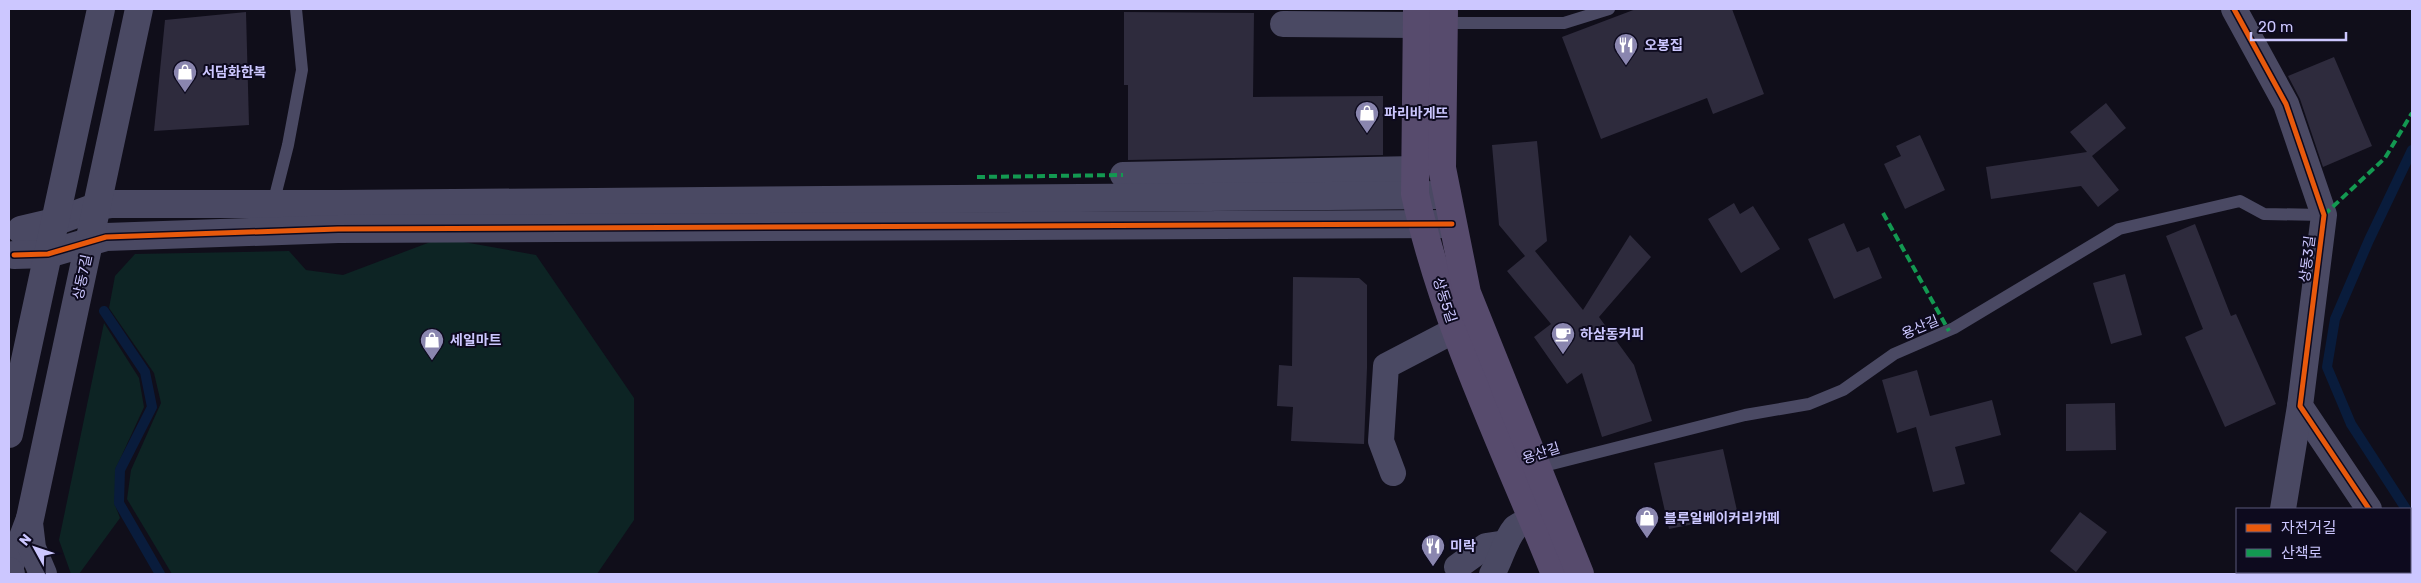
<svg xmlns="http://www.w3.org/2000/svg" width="2421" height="583" viewBox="0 0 2421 583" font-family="Rubik,'Noto Sans KR',sans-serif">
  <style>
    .green { fill: #0d2424 }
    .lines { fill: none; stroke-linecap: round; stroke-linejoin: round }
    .stream { stroke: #091c3c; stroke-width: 10 }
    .building { fill: #2e2b3d }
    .service { stroke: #4a4963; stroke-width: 12 }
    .minor { stroke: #4a4963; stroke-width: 26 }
    .tertiary { stroke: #4a4963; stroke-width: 28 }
    .primary { stroke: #574b6d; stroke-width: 28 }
    .quiet { stroke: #139951; stroke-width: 4; stroke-dasharray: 8 4; stroke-linecap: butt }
    .cycleway-casing { stroke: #0d0a1e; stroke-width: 8 }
    .cycleway { stroke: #e8590c; stroke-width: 5 }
    .labels { text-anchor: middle; stroke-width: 4; stroke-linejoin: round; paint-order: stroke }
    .poi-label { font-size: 14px; font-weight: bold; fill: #ccc7ff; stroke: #0d0a1e; text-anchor: start }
    .street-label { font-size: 14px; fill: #ccc7ff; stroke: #0d0a1e }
  </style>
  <rect width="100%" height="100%" fill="#100e1a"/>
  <g class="green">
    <polygon points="441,238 536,255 634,398 634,520 597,574 172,574 127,499 131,470 161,403 154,373 109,308 115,276 135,254 289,251 306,270 343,275"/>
    <polygon points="104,323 139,378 144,407 115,470 115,505 120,518 79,574 71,574 59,540"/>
  </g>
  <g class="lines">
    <g class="stream">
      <polyline points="104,311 145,372 152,407 120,470 119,503 160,574"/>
      <polyline points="2406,509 2351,424 2327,367 2335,319 2369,240 2412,150"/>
      <polyline points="2410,516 2412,520"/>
    </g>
  </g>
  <g class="building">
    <polygon points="1636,9 1732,9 1764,94 1713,114 1707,98 1601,139 1562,37"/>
    <polygon points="246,12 249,125 154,131 165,20"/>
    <polygon points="1124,12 1254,13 1253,97 1383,96 1383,155 1128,160 1128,85 1124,85"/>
    <polygon points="2334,57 2372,146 2323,167 2300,99 2288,76"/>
    <polygon points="2106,103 2126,128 2092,156 2119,190 2098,207 2081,186 1991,199 1986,167 2087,152 2070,132"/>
    <polygon points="1920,135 1945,190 1905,209 1884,164 1901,156 1896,146"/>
    <polygon points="1537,141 1547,241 1535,251 1583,310 1630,235 1651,257 1599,317 1634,365 1652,421 1602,437 1582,373 1567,384 1534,337 1551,324 1507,271 1525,256 1499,225 1492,145"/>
    <polygon points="1734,203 1740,214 1753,206 1780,249 1741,273 1708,219"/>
    <polygon points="1844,223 1857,252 1869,247 1882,278 1834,299 1808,239"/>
    <polygon points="2195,224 2231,316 2236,314 2276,404 2225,427 2185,337 2203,329 2166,236"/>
    <polygon points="2125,274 2142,335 2111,344 2093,283"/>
    <polygon points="1293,277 1359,278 1367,285 1367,368 1364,444 1291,441 1293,407 1277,406 1279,365 1292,366"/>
    <polygon points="1917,370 1930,416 1992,400 2001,435 1955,447 1965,484 1933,492 1916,427 1897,433 1882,380"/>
    <polygon points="2115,403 2116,450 2066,451 2066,404"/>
    <polygon points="1723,449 1738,515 1669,529 1654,463"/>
    <polygon points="2080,512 2107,532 2076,572 2050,551"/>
  </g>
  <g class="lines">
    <g class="service">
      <polyline points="1443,23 1564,23 1609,9"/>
      <polyline points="273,204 288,145 302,70 296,9"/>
      <polyline points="1536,468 1745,415 1809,404 1843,390 1894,354 1954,328 2119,229 2240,201 2264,214 2324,215"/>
    </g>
    <g class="minor">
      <polyline points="2234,9 2286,104 2324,215 2300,406 2369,509"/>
      <polyline points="1283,24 1417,25"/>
      <polyline points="1123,175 1415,169"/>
      <polyline points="1393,473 1381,441 1386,366 1455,330"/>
      <polyline points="2283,509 2300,406"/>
      <polyline points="1457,567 1486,546 1506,543"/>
      <polyline points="9,571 30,516"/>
      <polyline points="2408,572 2410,574"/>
      <path d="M1492 574C1501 560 1504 541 1515 528 1519 524 1527 522 1533 519"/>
      <polyline points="2267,574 2269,572"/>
    </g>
    <g class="tertiary">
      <polyline points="21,230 55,222 98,206 112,204 339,204 1447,195"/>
      <polyline points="14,255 48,254 106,237 338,229 1452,224"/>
      <polyline points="9,434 101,9"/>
      <polyline points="9,571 11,574"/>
      <polyline points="43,574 32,548 29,523 139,9"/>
    </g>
    <g class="primary">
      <path d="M1417 9 1415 194C1444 326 1505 449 1555 574"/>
      <polyline points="1444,9 1442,168 1467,293 1580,574"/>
    </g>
    <g class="quiet">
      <polyline points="977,177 1123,175"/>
      <polyline points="1883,213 1949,331"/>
      <polyline points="2324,215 2385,158 2412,113"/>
    </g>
    <g class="cycleway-casing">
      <g id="cycleway">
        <polyline points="2234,9 2286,104 2324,215 2300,406 2369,509"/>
        <polyline points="14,255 48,254 106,237 338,229 1452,224"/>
      </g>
    </g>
    <use href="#cycleway" class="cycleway"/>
  </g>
  <defs>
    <g id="restaurant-pin" transform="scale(1.25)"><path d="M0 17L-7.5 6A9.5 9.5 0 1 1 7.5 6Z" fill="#8a86af" stroke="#0d0a1e"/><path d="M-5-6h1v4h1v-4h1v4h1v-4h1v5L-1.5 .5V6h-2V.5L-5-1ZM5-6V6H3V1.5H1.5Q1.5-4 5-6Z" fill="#fff"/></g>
    <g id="shop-pin" transform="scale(1.25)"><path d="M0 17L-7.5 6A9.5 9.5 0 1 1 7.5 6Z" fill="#8a86af" stroke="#0d0a1e"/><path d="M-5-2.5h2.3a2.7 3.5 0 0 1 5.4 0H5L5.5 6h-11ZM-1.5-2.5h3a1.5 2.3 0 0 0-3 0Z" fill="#fff"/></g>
    <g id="cafe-pin" transform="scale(1.25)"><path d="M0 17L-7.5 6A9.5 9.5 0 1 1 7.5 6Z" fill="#8a86af" stroke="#0d0a1e"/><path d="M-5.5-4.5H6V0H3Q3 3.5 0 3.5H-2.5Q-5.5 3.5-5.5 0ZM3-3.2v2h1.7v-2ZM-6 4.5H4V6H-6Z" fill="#fff"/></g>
  </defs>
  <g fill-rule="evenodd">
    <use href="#restaurant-pin" x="1626" y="45"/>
    <use href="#shop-pin" x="185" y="72"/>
    <use href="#shop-pin" x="1367" y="113"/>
    <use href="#cafe-pin" x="1563" y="334"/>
    <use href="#shop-pin" x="432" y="340"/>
    <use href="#shop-pin" x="1647" y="518"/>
    <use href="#restaurant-pin" x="1433" y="546"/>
  </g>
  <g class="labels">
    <g class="poi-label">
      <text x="1644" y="50">오봉집</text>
      <text x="202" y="77">서담화한복</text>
      <text x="1384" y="118">파리바게뜨</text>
      <text x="1580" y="339">하삼동커피</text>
      <text x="450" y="345">세일마트</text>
      <text x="1664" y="523">블루일베이커리카페</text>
      <text x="1450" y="551">미락</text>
    </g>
    <g class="street-label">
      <text transform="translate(2307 259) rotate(-83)" y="5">상동3길</text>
      <text transform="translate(82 277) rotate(-78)" y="5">상동7길</text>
      <text transform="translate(1445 300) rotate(72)" y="5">상동5길</text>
      <text transform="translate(1920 327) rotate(-23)" y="5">용산길</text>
      <text transform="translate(1541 453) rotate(-18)" y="5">용산길</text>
    </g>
  </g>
  <rect width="2421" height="583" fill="none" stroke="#ccc7ff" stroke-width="20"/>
  <rect x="2236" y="508" width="175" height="65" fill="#0d0a1e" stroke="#595678"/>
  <rect x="2246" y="524" width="25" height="8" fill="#e8590c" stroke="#595678"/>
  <text x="2281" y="533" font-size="15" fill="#ccc7ff">자전거길</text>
  <rect x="2246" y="549" width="25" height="8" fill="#139951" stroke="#595678"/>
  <text x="2281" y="558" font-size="15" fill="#ccc7ff">산책로</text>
  <g transform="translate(35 548) rotate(310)" stroke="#0d0a1e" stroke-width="4" paint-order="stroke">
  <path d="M0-4L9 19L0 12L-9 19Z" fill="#ccc7ff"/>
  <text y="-8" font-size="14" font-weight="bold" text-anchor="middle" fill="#ccc7ff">N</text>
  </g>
  <path d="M2251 32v8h95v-8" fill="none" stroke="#ccc7ff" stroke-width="2.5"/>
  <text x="2258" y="32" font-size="15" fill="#ccc7ff" stroke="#0d0a1e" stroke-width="4" paint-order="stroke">20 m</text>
</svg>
